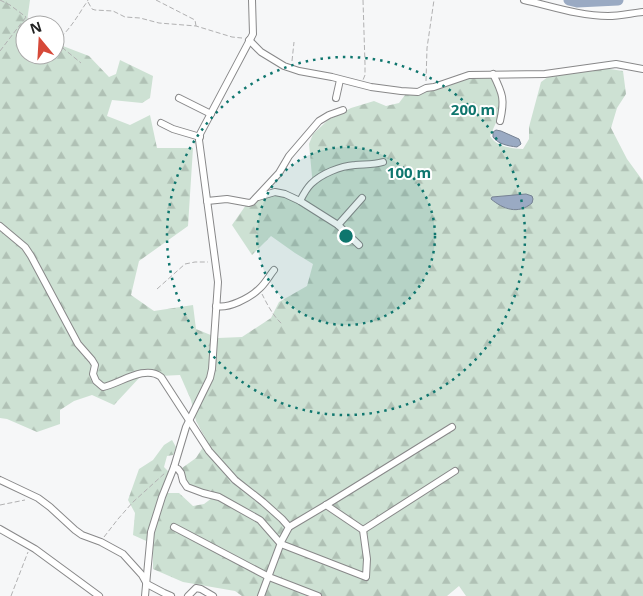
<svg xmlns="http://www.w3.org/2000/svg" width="643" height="596" viewBox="0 0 643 596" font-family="'Noto Sans',sans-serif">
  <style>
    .forest { fill: url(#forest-firs) }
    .water { fill: #9aaac3; stroke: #768293 }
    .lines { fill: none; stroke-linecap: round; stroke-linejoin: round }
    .river { stroke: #9aaac3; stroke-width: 11 }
    .minor-casing { stroke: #888889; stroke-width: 8 }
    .path { stroke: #b1b1b2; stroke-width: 1; stroke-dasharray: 5 2.5; stroke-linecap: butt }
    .minor { stroke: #fff; stroke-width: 6 }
    .ring { fill: none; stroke: #0f766e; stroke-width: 2.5; stroke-dasharray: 2.5 5 }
    .centre { fill: #0f766e; stroke: #fff; stroke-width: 2.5 }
    .ring-label { font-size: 15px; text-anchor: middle; font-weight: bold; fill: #0f766e; stroke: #fff; stroke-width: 4; stroke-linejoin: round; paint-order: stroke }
  </style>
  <defs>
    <pattern id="forest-firs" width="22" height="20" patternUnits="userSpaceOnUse" patternTransform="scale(1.25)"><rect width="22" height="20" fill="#cde1d3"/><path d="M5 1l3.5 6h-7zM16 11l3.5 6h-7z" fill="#b0c1b5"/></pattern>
  </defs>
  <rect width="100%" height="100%" fill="#f6f7f8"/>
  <path class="forest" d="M0 0H30L27 21 31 25H25V55H55V43L89 56 109 77 116 74 120 60 153 76 150 98 142 103 112 100 107 116 130 125 150 115 157 148H193L188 226 139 261 131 295 154 311 193 305 196 329 218 338 242 337 271 318 279 302 307 286 313 264 295 253 271 236 252 255 232 225 253 195 273 190 300 204 313 187 309 144 313 134 328 120 351 108 374 101 386 106 399 103 405 95 442 87 469 77 492 76 503 107 490 136C497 147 510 148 523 149L529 139V127L541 82 548 77 603 68 623 71 626 94 617 108 611 128 627 159 643 181V596H466L459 586 447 596H242L235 591 183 582 153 569V544L133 535 135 513 128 500 139 469 153 460 164 445 172 440 176 447 173 455 167 456 164 467 170 473 163 490 167 493H179L193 506 204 504 212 498 211 490C191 490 187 487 182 468L196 458 207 441 196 421 191 400 180 375 140 377 114 405 92 395 74 401 60 410V424L37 432 7 419 0 418Z"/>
  <g class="water">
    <path d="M496 130 501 131 519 139 521 144 517 147C508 146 498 144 493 137V132Z"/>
    <path d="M526 194 532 196 533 199 532 203C518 215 503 209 491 199L492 197Z"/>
  </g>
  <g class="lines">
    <polyline class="river" points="569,0 577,2 618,0"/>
    <g class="minor-casing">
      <g id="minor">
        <path d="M524 0C551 6 580 16 608 16 620 16 632 13 643 12"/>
        <polyline points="249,40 261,52 284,66 299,71 332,77 371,87 401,91 418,92 426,88 434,87 469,75 545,74 616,64 643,69"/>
        <path d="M493 74C503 94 505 100 500 121"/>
        <polyline points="179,98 211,114"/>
        <polyline points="336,98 340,80"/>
        <polyline points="161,123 173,129 200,137"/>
        <polyline points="258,197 275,192 285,194 300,201 338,225 359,245"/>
        <polyline points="207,201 227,199 249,203 252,202 279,173 289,156 319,121 329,115 343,110"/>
        <path d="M300 201C303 195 306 189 311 184 321 174 340 166 355 165 364 164 373 165 383 162"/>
        <polyline points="338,225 362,198"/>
        <path d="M0 226 25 247 31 256 78 344 92 360 95 365 93 374 96 381 103 387C119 384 145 364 161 377L209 451 235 480 263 502 282 519 289 527"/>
        <path d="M216 306C228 309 250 298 259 289 265 284 269 276 274 270"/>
        <polyline points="174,467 178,469 181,473 183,481 187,487 203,493 219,497 260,520 281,544 366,577 367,559 363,530 326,505"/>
        <polyline points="0,480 38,498 50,507 75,530 82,535 101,542 123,554 142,575 147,584 164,593 171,596"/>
        <polyline points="174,527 269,577 318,596"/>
        <polyline points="0,529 35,549 99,596"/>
        <polyline points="363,530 455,471"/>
        <polyline points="145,596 151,532 162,497 174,467 186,427 210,378 212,369 218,282 199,140 200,134 253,34 252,0"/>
        <polyline points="188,596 196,588 201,589 213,596"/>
        <polyline points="261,596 282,540 289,527 326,505 452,427"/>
      </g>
    </g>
    <g class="path">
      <polyline points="0,0 10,5 26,17"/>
      <polyline points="156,0 195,20 196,26"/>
      <polyline points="363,0 365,64 365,75 363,80"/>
      <polyline points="88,2 92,9 95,10 113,11 125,17 140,18 159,23 196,26 232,37 242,38"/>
      <path d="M55 40 57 41C67 32 74 22 81 11 83 7 86 4 88 0"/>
      <polyline points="57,42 58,44 81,63"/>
      <polyline points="0,51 26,17 36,25"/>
      <polyline points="292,61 294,42"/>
      <polyline points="426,81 427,48 434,0"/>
      <polyline points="157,289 185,264 195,262 208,262"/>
      <path d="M262 294C267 304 273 316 282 324"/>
      <polyline points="0,505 25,500"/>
      <polyline points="104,537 118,519 133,502 165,473"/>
      <polyline points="11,596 28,552"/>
    </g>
    <use href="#minor" class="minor"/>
  </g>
  <circle cx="346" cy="236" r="89" fill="#0f766e" fill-opacity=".12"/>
  <g class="ring">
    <circle cx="346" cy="236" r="89"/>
    <circle cx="346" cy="236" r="179"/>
  </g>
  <circle cx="346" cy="236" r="8" class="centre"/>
  <g class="ring-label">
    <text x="473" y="115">200 m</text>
    <text x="409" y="178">100 m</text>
  </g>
  <g transform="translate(40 40) rotate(342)"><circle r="24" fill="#ffffff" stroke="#a7a7a7"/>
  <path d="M0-4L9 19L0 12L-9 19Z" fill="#d64939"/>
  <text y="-8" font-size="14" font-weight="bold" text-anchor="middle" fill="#232323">N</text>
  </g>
</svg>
